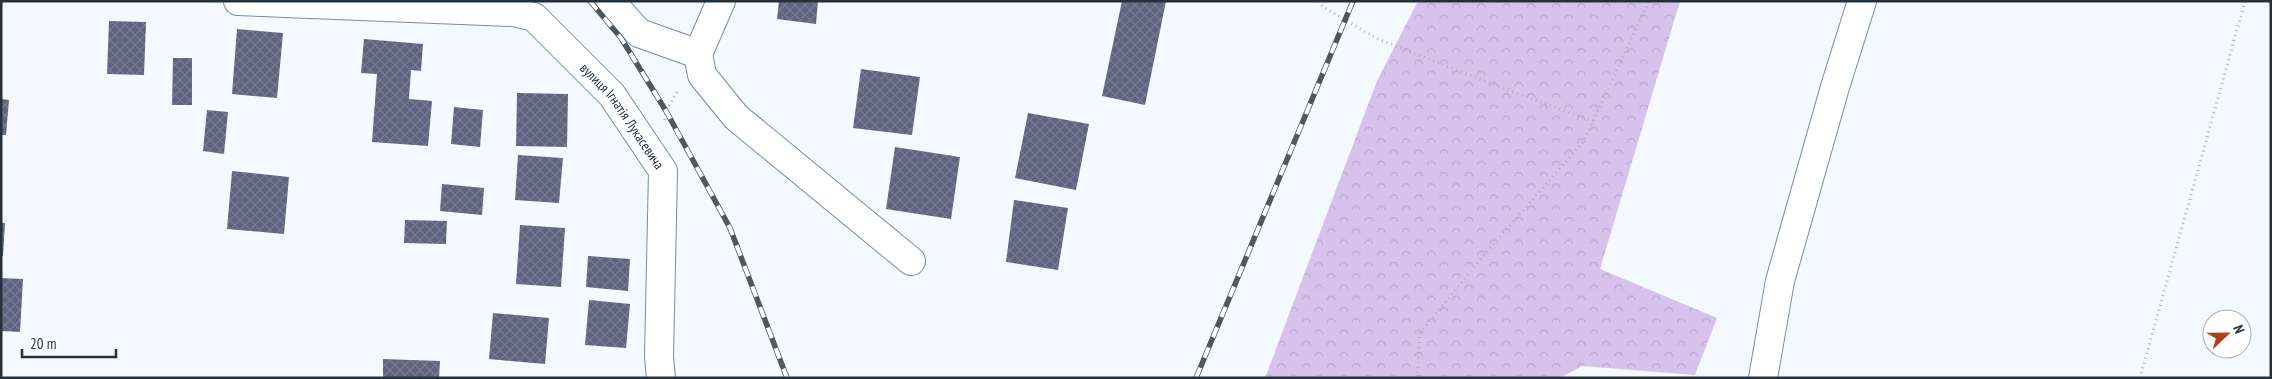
<svg xmlns="http://www.w3.org/2000/svg" width="2272" height="379" viewBox="0 0 2272 379" font-family="'PT Sans Narrow',sans-serif">
  <style>
    .forest { fill: url(#forest-crowns) }
    .building { fill: url(#building-cross-hatch) }
    .lines { fill: none; stroke-linecap: round; stroke-linejoin: round }
    .minor-casing { stroke: #738ea5; stroke-width: 30 }
    .path { stroke: #aab2b8; stroke-width: 3; stroke-dasharray: 1 4; stroke-linecap: butt }
    .minor { stroke: #fff; stroke-width: 28 }
    .rail-casing { stroke: #4d5860; stroke-width: 5.5 }
    .rail { stroke: #fff; stroke-width: 4; stroke-dasharray: 11; stroke-linecap: butt }
    .labels { text-anchor: middle; stroke-width: 5; stroke-linejoin: round; paint-order: stroke }
    .street-label { font-size: 14px; fill: #25313a; stroke: #fff }
  </style>
  <defs>
    <pattern id="forest-crowns" width="20" height="18" patternUnits="userSpaceOnUse" patternTransform="scale(1.25)"><rect width="20" height="18" fill="#d6c2eb"/><path d="M2 6a3 3 0 1 1 6 0M12 15a3 3 0 1 1 6 0" fill="none" stroke="#b8a7ca"/></pattern>
    <pattern id="building-cross-hatch" width="8" height="8" patternUnits="userSpaceOnUse" patternTransform="scale(1.25)"><rect width="8" height="8" fill="#5e6480"/><path d="M0 0l8 8M0 8l8-8" fill="none" stroke="#767b91"/></pattern>
  </defs>
  <rect width="100%" height="100%" fill="#f3f9fe"/>
  <polygon class="forest" points="1418,1 1680,1 1600,269 1717,318 1695,375 1582,366 1560,378 1265,378 1377,81"/>
  <g class="building">
    <polygon points="779,1 818,1 816,24 777,19"/>
    <polygon points="1122,1 1166,1 1145,105 1102,96"/>
    <polygon points="109,21 146,22 144,75 107,74"/>
    <polygon points="237,29 283,33 277,98 232,94"/>
    <polygon points="364,39 423,44 421,71 411,70 409,99 432,101 428,146 372,142 377,74 361,73"/>
    <polygon points="173,58 192,58 192,105 172,105"/>
    <polygon points="861,69 920,77 912,135 853,128"/>
    <polygon points="517,93 568,94 567,147 516,146"/>
    <polygon points="1,99 9,100 6,135 1,135"/>
    <polygon points="454,107 483,110 480,147 451,144"/>
    <polygon points="207,110 228,112 224,154 203,151"/>
    <polygon points="1028,113 1089,124 1076,190 1015,178"/>
    <polygon points="895,147 960,157 951,219 886,209"/>
    <polygon points="518,155 563,158 559,203 515,200"/>
    <polygon points="232,171 289,177 284,234 227,229"/>
    <polygon points="442,184 484,188 482,215 440,211"/>
    <polygon points="1014,200 1068,208 1058,270 1006,262"/>
    <polygon points="405,220 447,221 446,244 404,243"/>
    <polygon points="1,223 5,223 3,256 1,256"/>
    <polygon points="520,225 565,228 561,287 516,284"/>
    <polygon points="588,256 630,259 628,291 586,287"/>
    <polygon points="1,278 23,279 20,332 1,331"/>
    <polygon points="589,300 630,304 626,348 585,345"/>
    <polygon points="493,313 549,318 545,364 489,359"/>
    <polygon points="383,359 440,361 439,378 383,378"/>
  </g>
  <g class="lines">
    <g class="minor-casing">
      <g id="minor">
        <path id="s1" d="M238 1 513 12 534 17 612 95 663 171 659 357 661 378"/>
        <polyline points="610,1 639,33 698,54"/>
        <polyline points="698,54 702,75 736,117 911,261"/>
        <polyline points="698,54 721,1"/>
        <polyline points="1763,378 1780,281 1835,87 1862,1"/>
      </g>
    </g>
    <g class="path">
      <polyline points="1319,1 1323,7 1380,40 1508,90 1593,121"/>
      <polyline points="665,120 666,111 677,92"/>
      <polyline points="1417,378 1420,333 1484,255 1584,141 1649,1"/>
      <polyline points="2140,378 2245,1"/>
    </g>
    <use href="#minor" class="minor"/>
    <g class="rail-casing">
      <g id="rail">
        <polyline points="590,1 621,38 666,111 730,228 787,378"/>
        <polyline points="1196,378 1353,1"/>
      </g>
    </g>
    <use href="#rail" class="rail"/>
  </g>
  <g class="labels">
    <g class="street-label">
      <text dy="5" stroke="none"><textPath href="#s1" startOffset="430">вулиця Ігнатія Лукасевича</textPath></text>
    </g>
  </g>
  <rect width="2272" height="379" fill="none" stroke="#25313a" stroke-width="5"/>
  <g transform="translate(2227 334) rotate(68)"><circle r="24" fill="#ffffff" stroke="#a8adb0"/>
  <path d="M0-4L9 19L0 12L-9 19Z" fill="#a94418"/>
  <text y="-8" font-size="14" font-weight="bold" text-anchor="middle" fill="#25313a">N</text>
  </g>
  <path d="M22 349v8h94v-8" fill="none" stroke="#25313a" stroke-width="2.5"/>
  <text x="30" y="349" font-size="15" fill="#25313a" stroke="#ffffff" stroke-width="4" paint-order="stroke">20 m</text>
</svg>
